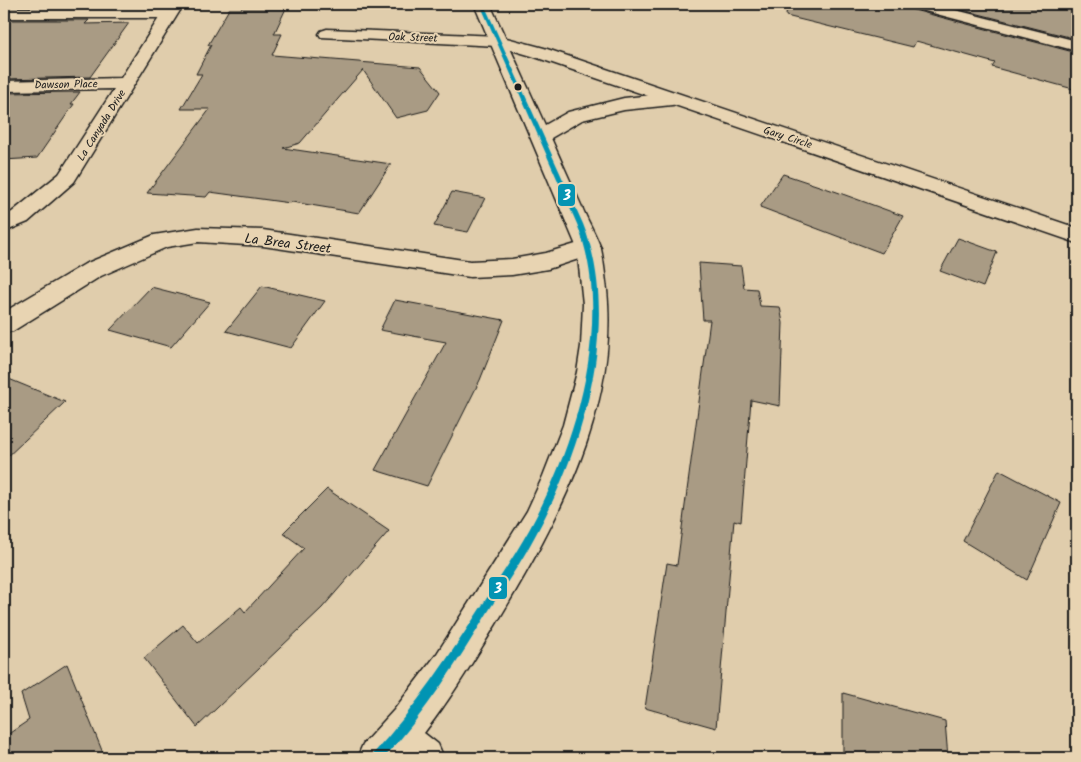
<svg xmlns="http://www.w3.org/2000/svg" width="1081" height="762" viewBox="0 0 1081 762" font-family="Kalam,sans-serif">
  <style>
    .building { fill: #a99b84; stroke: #1c1c1c }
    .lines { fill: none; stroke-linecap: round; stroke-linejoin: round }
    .minor-casing { stroke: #1c1c1c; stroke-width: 3 }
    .tertiary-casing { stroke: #1c1c1c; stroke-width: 3 }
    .minor { fill: #e8d4b2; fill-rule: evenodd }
    .tertiary { fill: #e8d4b2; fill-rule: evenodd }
    .bus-1-casing { stroke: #e8d4b2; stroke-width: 3 }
    .bus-1 { fill: #0494b3; fill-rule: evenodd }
    .bus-dot { fill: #1c1c1c; stroke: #e8d4b2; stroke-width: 2 }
    .labels { text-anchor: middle; stroke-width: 4; stroke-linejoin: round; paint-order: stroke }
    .far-street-label { font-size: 11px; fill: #1c1c1c; stroke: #e8d4b2 }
    .street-label { font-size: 14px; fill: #1c1c1c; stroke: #e8d4b2 }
    .line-badge { stroke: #e8d4b2; stroke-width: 2 }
    .badge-label { font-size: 14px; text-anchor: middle; font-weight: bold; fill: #fff }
  </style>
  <rect width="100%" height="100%" fill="#e0cdac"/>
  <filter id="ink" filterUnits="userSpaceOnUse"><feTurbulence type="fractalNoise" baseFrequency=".02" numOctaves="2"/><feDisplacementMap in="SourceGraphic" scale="10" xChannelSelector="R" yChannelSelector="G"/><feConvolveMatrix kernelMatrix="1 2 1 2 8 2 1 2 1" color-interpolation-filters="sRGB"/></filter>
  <g filter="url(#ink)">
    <g class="building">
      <polygon points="4,4 102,4 100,6 4,6"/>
      <polygon points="244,4 288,4 274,34 282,34 272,55 420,67 440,92 428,110 396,118 363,70 300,143 283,148 391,164 359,213 292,202 290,203 210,192 206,197 147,193 210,109 181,109 202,74 196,74 211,45 208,45 229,9 241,9"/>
      <polygon points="787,4 905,4 910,9 1077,53 1077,90 992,67 995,63 916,41 913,47 786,16"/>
      <polygon points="939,4 1047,4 1077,10 1077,39"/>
      <polygon points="4,20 89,20 85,24 129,23 90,77 4,79"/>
      <polygon points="80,92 71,104 74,104 37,158 4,160 4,93"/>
      <polygon points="783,174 837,192 903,216 882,253 760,207"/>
      <polygon points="452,192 485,198 468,232 434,226"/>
      <polygon points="958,238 997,252 983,287 940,271"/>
      <polygon points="699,263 741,266 744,288 757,289 760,306 780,307 783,323 780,406 751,400 741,522 734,520 716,728 645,708 667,563 677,565 710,320 703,320"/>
      <polygon points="262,286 325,301 291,348 226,331"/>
      <polygon points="151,287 210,302 171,347 110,330"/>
      <polygon points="395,300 504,320 480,380 427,486 375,470 446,342 380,330"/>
      <polygon points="4,377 65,402 4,460"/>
      <polygon points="999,470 1061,503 1027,580 963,541"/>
      <polygon points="327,489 389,531 322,608 197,727 144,658 183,625 198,643 241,607 245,612 304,548 283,533"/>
      <polygon points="67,664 105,758 4,758 4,737 29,720 21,694"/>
      <polygon points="843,693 945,721 948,758 843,758"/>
    </g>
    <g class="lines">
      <g class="minor-casing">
        <g id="minor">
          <polygon points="168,4 184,4 74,182 28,222 4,232 4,216 12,212 59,174 114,89 4,91 4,81 121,78 159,18 4,18 4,8 166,8"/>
          <polygon points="907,4 932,4 1077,41 1077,51 910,7"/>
          <polygon points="327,29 499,36 544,48 1077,228 1077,243 532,56 498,46 321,37 319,34 321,31"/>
          <polygon points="198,228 263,230 470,261 512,259 546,253 589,240 597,243 601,248 597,253 548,269 512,275 470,277 263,246 198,242 167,247 101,276 13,331 4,333 4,312 85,264 154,235"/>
        </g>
      </g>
      <g class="tertiary-casing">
        <path id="tertiary" d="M474 4H490L545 125 568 112 624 98 672 93 679 95 681 99 679 103 672 105 624 110 582 120 551 138C562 163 574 189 585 214 590 225 597 237 601 249 604 262 605 276 607 290 619 409 558 520 499 619 475 658 452 697 424 733L438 744 444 758H357L363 744 394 710 436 655 527 511 543 476 563 425 577 372 581 346 583 304 577 248Z"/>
      </g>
      <use href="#minor" class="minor"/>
      <use href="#tertiary" class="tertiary"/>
      <g class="bus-1-casing">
        <path id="bus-1" d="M480 4H484L583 224C622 321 583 449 535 536 522 561 506 584 491 607 459 660 426 712 384 758H372L373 754C415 708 449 657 483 604 498 580 515 555 529 530 576 445 615 319 577 224Z"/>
      </g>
      <use href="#bus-1" class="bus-1"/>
    </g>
  </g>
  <circle class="bus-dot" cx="518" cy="87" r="4.5"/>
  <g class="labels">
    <g class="far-street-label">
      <text transform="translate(413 37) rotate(2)" y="4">Oak Street</text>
      <text transform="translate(66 84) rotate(-1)" y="4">Dawson Place</text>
      <text transform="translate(101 125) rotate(-58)" y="4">La Canyada Drive</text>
      <text transform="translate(788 137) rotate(18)" y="4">Gary Circle</text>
    </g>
    <g class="street-label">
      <text transform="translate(288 243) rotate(7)" y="5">La Brea Street</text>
    </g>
  </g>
  <g class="line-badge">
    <rect x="557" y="183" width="19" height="24" rx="5" fill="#0494b3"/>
    <rect x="488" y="576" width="20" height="24" rx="5" fill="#0494b3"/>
  </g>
  <g class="badge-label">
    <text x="567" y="200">3</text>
    <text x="498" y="593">3</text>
  </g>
  <rect width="1081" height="762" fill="none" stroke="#e8d4b2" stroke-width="20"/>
  <rect x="10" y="10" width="1061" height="742" fill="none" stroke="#1c1c1c" stroke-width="2" filter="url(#ink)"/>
</svg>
